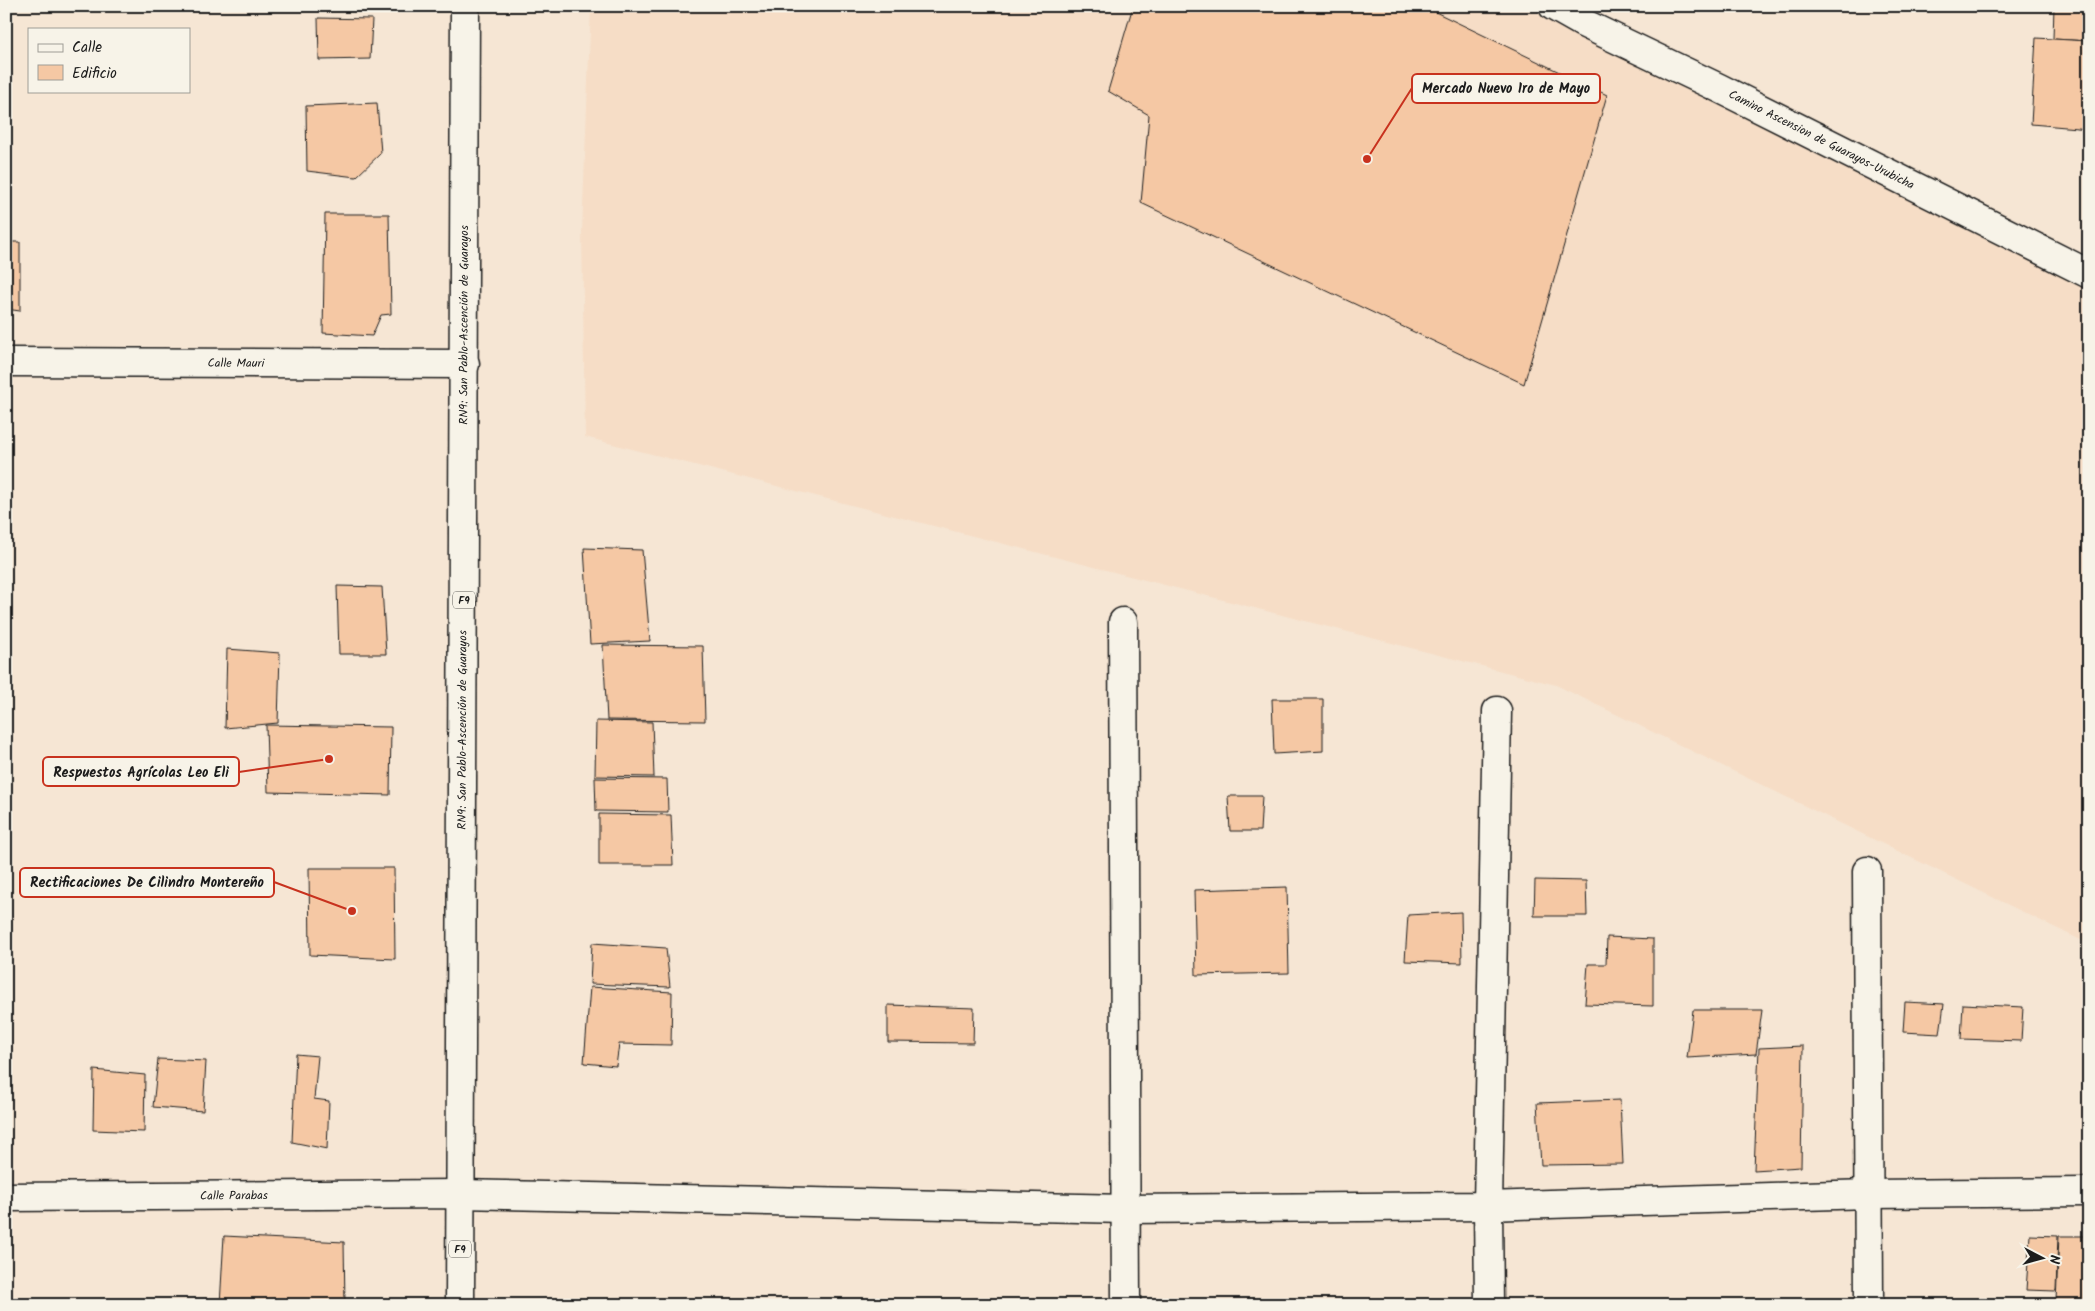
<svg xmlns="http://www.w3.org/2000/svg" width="2095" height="1311" viewBox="0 0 2095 1311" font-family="Kalam,sans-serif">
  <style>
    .built { fill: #f6ddc6 }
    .building { fill: #f5c8a4; stroke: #1c1c1c }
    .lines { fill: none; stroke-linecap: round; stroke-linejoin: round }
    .minor-casing { stroke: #1c1c1c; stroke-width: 31 }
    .major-casing { stroke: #1c1c1c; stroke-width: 31 }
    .highway-casing { stroke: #1c1c1c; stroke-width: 31 }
    .minor { stroke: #f7f3e8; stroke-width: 28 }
    .major { stroke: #f7f3e8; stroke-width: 28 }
    .highway { stroke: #f7f3e8; stroke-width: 28 }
    .labels { text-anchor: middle; stroke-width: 4.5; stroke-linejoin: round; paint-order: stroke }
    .shield { fill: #f7f3e8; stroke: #5e5c59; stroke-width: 1 }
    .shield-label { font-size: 11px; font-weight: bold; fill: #1c1c1c }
    .street-label { font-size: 12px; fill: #1c1c1c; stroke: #f7f3e8 }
    .leader { fill: none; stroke: #c8321e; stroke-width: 2 }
    .callout-dot { fill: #c8321e; stroke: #f7f3e8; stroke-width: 2 }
    .callout { fill: #f7f3e8; stroke: #c8321e; stroke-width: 2 }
    .callout-label { font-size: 14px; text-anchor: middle; font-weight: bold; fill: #1c1c1c }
  </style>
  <rect width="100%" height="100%" fill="#f6e6d4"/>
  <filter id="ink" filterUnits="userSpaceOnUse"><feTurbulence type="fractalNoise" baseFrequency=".02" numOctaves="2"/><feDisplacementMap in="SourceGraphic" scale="10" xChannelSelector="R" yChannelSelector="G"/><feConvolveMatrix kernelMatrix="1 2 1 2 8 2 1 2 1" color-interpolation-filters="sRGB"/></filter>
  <g filter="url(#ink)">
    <polygon class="built" points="591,6 1523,6 2089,277 2089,944 1556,685 585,437 582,231"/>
    <g class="building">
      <polygon points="1133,6 1423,6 1607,95 1524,384 1141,203 1149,115 1108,91"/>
      <polygon points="2054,6 2089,6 2089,41 2053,39"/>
      <polygon points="318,18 372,19 370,59 319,60"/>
      <polygon points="2036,38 2089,41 2089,129 2031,124"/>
      <polygon points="377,103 381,153 356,177 307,171 306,106"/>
      <polygon points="325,214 389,214 391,314 381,315 372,336 323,333"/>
      <polygon points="6,242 20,242 20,311 6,309"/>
      <polygon points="584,548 642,550 650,641 590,644"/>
      <polygon points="337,586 382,587 386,654 339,654"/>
      <polygon points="603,645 703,646 705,721 607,720"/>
      <polygon points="227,649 280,653 278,723 225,728"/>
      <polygon points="1272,699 1323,699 1323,751 1274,754"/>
      <polygon points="596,721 652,722 654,777 595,776"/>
      <polygon points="266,725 391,727 390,795 268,792"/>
      <polygon points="595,778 667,779 668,812 596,811"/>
      <polygon points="1228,796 1262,796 1260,831 1230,831"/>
      <polygon points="599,814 671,815 673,865 599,865"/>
      <polygon points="309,868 394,868 395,959 310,955"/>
      <polygon points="1535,880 1586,881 1587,916 1534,916"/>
      <polygon points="1287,887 1289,973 1196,975 1194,890"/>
      <polygon points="1461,912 1462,963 1405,961 1408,915"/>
      <polygon points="1607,937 1653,939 1653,1006 1585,1004 1588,964 1606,964"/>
      <polygon points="592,943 666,948 670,987 590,984"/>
      <polygon points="590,987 672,992 671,1045 619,1044 616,1066 584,1063"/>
      <polygon points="1905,1002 1944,1004 1940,1034 1903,1032"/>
      <polygon points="1963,1004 2023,1007 2021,1041 1961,1039"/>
      <polygon points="888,1005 974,1008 973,1043 888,1042"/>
      <polygon points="1693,1010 1762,1010 1756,1054 1687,1058"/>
      <polygon points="1803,1046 1801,1167 1754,1170 1759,1048"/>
      <polygon points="296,1054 318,1056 314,1099 329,1101 327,1149 292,1142"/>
      <polygon points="158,1059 206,1061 203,1111 153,1107"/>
      <polygon points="94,1070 145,1075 144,1132 93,1130"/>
      <polygon points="1620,1100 1623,1164 1541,1165 1537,1103"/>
      <polygon points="2030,1235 2058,1236 2056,1291 2026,1290"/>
      <polygon points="224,1236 344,1242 345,1305 220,1305"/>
      <polygon points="2059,1236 2089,1236 2085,1300 2056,1301"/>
    </g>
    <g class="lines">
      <g class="minor-casing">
        <g id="minor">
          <path id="s1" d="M6 362 465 364"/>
          <polyline points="1123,622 1126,1305"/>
          <polyline points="1867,871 1869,1305"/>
          <path id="s2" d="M6 1197 461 1194 1126 1209 1488 1206 1868 1194 2089 1192"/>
          <polyline points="1489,1305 1488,1206 1497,711"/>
        </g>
      </g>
      <g class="major-casing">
        <g id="major">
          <path id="s3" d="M1553 6 1583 23 1719 88 2089 274"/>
        </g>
      </g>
      <g class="highway-casing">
        <g id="highway">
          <path id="s4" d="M460 1305 465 6"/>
        </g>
      </g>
      <use href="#minor" class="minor"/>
      <use href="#major" class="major"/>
      <use href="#highway" class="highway"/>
    </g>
  </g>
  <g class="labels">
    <g class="shield">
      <rect x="453" y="591.5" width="22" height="17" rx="4"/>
      <rect x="449" y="1240.5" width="22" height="17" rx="4"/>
    </g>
    <g class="shield-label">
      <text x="464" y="604">F9</text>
      <text x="460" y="1253">F9</text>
    </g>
    <g class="street-label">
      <text dy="4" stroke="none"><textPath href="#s3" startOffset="300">Camino Ascension de Guarayos-Urubicha</textPath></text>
      <text dy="4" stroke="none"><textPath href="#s4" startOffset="980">RN9: San Pablo-Ascención de Guarayos</textPath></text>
      <text dy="4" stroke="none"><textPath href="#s1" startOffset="230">Calle Mauri</textPath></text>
      <text dy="4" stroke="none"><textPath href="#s4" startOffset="575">RN9: San Pablo-Ascención de Guarayos</textPath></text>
      <text dy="4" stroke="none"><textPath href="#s2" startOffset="228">Calle Parabas</textPath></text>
    </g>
  </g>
  <path class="leader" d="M1367 159L1412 88M329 759L239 772M352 911L274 882"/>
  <g class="callout-dot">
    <circle cx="1367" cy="159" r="5"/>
    <circle cx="329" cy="759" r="5"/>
    <circle cx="352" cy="911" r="5"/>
  </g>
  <g class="callout">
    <rect x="1412" y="74" width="188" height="29" rx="5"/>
    <rect x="43" y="757" width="196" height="29" rx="5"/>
    <rect x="20" y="868" width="254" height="29" rx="5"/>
  </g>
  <g class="callout-label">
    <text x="1506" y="93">Mercado Nuevo 1ro de Mayo</text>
    <text x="141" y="777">Respuestos Agrícolas Leo Eli</text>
    <text x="147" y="887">Rectificaciones De Cilindro Montereño</text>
  </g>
  <rect width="2095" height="1311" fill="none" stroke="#f7f3e8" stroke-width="25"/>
  <rect x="12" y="12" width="2070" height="1286" fill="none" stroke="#1c1c1c" stroke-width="2" filter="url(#ink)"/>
  <rect x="28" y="28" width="162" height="65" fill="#f7f3e8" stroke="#9f9d96"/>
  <rect x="38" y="44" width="25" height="8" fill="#f7f3e8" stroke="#9f9d96"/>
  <text x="72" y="52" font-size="15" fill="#1c1c1c">Calle</text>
  <rect x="38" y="65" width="25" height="15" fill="#f5c8a4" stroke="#9f9d96"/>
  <text x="72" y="78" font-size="15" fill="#1c1c1c">Edificio</text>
  <g transform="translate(2042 1258) rotate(96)" stroke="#f7f3e8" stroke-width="4" paint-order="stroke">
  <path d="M0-4L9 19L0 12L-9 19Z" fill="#1c1c1c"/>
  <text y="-8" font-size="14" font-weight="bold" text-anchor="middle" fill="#1c1c1c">N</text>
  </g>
</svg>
